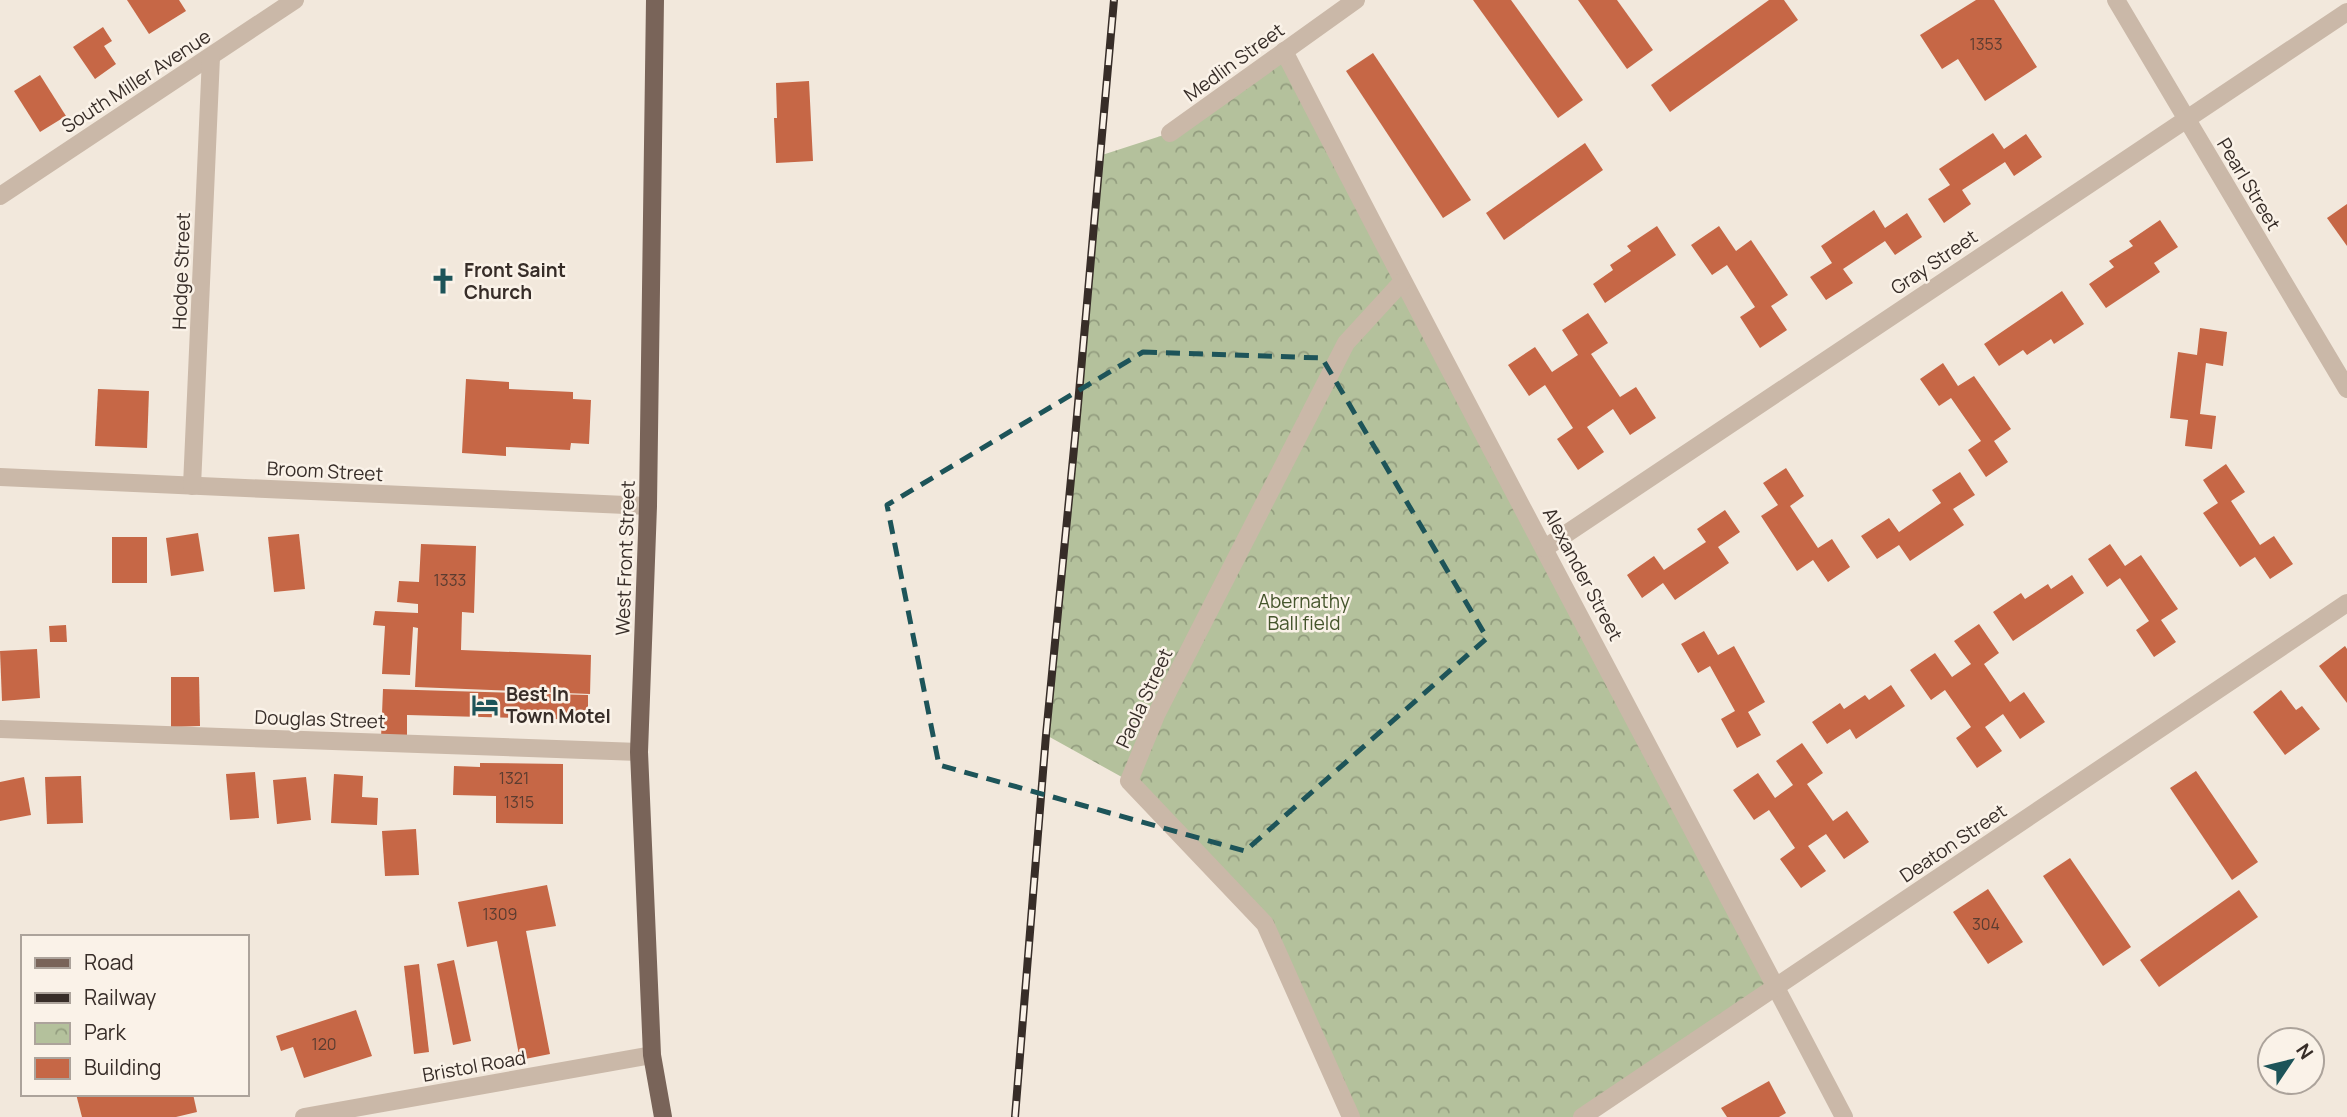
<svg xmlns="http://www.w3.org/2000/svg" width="2347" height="1117" viewBox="0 0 2347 1117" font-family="Manrope,sans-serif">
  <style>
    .park { fill: url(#park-crowns) }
    .building { fill: #c66746 }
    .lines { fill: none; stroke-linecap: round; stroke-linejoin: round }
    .minor { stroke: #cab8a8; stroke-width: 18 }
    .primary { stroke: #796459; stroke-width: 18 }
    .rail-casing { stroke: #372d28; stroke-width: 8 }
    .rail { stroke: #faf2e8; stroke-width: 5; stroke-dasharray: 16; stroke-linecap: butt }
    .marked { fill: none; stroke: #1d5459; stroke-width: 5; stroke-dasharray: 14 9; stroke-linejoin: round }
    .labels { text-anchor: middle; stroke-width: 5; stroke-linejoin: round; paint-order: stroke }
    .number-label { font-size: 16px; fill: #5b3c30 }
    .street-label { font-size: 19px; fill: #372d28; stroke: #faf2e8 }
    .poi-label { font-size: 19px; font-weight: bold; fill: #372d28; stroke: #faf2e8; text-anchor: start }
    .park-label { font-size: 19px; fill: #45552c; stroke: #faf2e8 }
  </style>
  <defs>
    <pattern id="park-crowns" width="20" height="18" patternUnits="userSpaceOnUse" patternTransform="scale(1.75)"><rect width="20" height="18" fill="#b4c19c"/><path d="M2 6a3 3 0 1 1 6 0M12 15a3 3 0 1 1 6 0" fill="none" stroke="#939d7f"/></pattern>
  </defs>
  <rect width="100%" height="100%" fill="#f2e8dc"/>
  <polygon class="park" points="1284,51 1776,988 1582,1117 1351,1117 1265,924 1129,781 1046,735 1075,438 1099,156 1170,133"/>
  <g class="building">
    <polygon points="127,0 179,0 186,11 149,34"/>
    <polygon points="1473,0 1511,0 1583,100 1558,118"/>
    <polygon points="1578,0 1617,0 1653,50 1627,69"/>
    <polygon points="1769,0 1784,0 1798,20 1670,112 1651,85"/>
    <polygon points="1976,0 1994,0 2037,67 1985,101 1958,59 1942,69 1920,35"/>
    <polygon points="103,27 112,41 104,46 116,64 95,79 73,47"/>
    <polygon points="1373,53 1471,200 1443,218 1346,71"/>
    <polygon points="40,75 66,116 40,132 14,91"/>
    <polygon points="809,81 813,161 776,163 774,118 777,118 776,83"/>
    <polygon points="1993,133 2004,149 2026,134 2042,157 2014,176 2005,162 1962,190 1971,204 1944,223 1928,199 1950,185 1939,169"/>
    <polygon points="1585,143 1603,170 1504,240 1486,213"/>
    <polygon points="2347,204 2347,246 2327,218"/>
    <polygon points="1874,210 1885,228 1907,213 1922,237 1895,255 1885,241 1843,269 1853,283 1826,300 1810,277 1832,263 1821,246"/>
    <polygon points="2160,220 2178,247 2154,263 2160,272 2106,308 2089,284 2114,267 2109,261 2133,246 2129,241"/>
    <polygon points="1657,226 1676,255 1605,303 1593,284 1613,270 1610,265 1631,251 1627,246"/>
    <polygon points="1719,226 1736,251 1751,240 1788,295 1771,306 1787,330 1760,348 1740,317 1755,307 1727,265 1712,275 1691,245"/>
    <polygon points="2062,291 2084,324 2054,344 2051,339 2027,355 2023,350 1999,366 1984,344"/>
    <polygon points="1588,313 1608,343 1591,354 1620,397 1636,387 1656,418 1630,435 1613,409 1587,427 1604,452 1578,470 1557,439 1573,428 1545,385 1529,396 1508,365 1535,347 1552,372 1578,355 1562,330"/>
    <polygon points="2200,328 2227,332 2223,366 2206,363 2200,414 2216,416 2212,449 2185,446 2188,420 2170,418 2178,352 2197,355"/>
    <polygon points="1943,363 1958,386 1974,376 2011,429 1994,441 2008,462 1986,477 1968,450 1981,441 1951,398 1939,406 1920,379"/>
    <polygon points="466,379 509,382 509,389 573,392 573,399 591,400 589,444 571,443 570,450 506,447 506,456 462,453"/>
    <polygon points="98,389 149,391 147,448 95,446"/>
    <polygon points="2226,464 2245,492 2231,501 2260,545 2274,536 2293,564 2270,579 2255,557 2240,567 2203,513 2218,503 2203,480"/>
    <polygon points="1786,468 1804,496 1790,506 1818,548 1832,539 1850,567 1828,582 1813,560 1797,571 1761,516 1778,505 1763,483"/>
    <polygon points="1960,472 1975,495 1953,509 1964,525 1910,561 1899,545 1877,559 1861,536 1889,518 1899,532 1941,503 1932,490"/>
    <polygon points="1725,510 1740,532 1718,547 1729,563 1675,600 1663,583 1642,598 1627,575 1654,556 1664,570 1706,542 1697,529"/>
    <polygon points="198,533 204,571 171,576 166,538"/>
    <polygon points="299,534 305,589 274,592 268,537"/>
    <rect x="112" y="537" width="35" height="46"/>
    <polygon points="421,544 476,546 474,613 462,612 461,650 591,655 590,694 415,687 418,628 413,627 410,675 382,674 385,626 373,625 375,611 418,613 418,604 397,602 399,581 419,582"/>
    <polygon points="2110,544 2125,566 2141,555 2178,609 2161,620 2176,642 2154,657 2136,630 2149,621 2120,578 2107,587 2088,559"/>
    <polygon points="2072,575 2084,593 2013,641 1993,612 2021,593 2025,599 2048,584 2051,589"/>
    <polygon points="1979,624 1999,653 1984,664 2010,702 2024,692 2045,722 2020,739 2003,714 1985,727 2002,751 1977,768 1956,738 1971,727 1945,690 1931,700 1910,670 1935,653 1952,677 1971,664 1954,641"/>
    <polygon points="66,625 67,642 50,642 49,626"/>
    <polygon points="1704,631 1718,655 1734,646 1765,702 1748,712 1761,735 1737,748 1721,719 1735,711 1710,666 1698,673 1681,644"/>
    <polygon points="2345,646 2347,649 2347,703 2319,666"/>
    <polygon points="37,649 40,698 2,701 0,651"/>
    <polygon points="171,677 199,677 200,726 171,727"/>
    <polygon points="1891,685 1905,706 1856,739 1850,729 1827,744 1812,722 1840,703 1844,709 1865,695 1869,700"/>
    <polygon points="383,689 588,695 588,720 407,715 407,738 381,738"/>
    <polygon points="2281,690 2296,710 2302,706 2320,729 2285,755 2253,712"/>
    <polygon points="1802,743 1823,773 1807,784 1833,821 1847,811 1869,842 1844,859 1826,834 1808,846 1826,871 1801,888 1780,859 1795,848 1769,810 1754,820 1733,790 1758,773 1775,798 1793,785 1776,761"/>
    <polygon points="480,763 563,764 563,824 496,823 496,796 453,795 454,766 480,767"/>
    <polygon points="2196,771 2258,862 2232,880 2170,788"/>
    <polygon points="255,772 259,818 230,820 226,774"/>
    <polygon points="334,774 363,776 362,797 378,798 377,825 331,823"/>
    <polygon points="81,776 83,823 47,824 45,777"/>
    <polygon points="24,777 31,815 0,821 0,782"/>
    <polygon points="306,777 311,820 277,824 273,780"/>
    <polygon points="416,829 419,875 385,876 382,831"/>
    <polygon points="2070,858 2131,947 2103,966 2043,876"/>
    <polygon points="547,885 556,926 526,931 550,1054 520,1060 497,941 467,947 458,902"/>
    <polygon points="1988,889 2023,942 1988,964 1953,912"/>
    <polygon points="2239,890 2258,917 2159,987 2140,960"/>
    <polygon points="454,960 471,1041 453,1045 437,964"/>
    <polygon points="419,964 429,1052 414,1054 404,966"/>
    <polygon points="356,1010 372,1056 304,1078 293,1047 281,1051 276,1036"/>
    <polygon points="1769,1081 1786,1113 1779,1117 1727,1117 1721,1108"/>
    <polygon points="76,1094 193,1094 197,1112 176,1117 82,1117"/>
  </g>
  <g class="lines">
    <g class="minor">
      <polyline points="2116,0 2347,389"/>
      <path d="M1284 51C1467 408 1658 762 1844 1117"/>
      <polyline points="1170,133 1356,0"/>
      <polyline points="0,196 295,0"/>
      <polyline points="0,477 648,506"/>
      <polyline points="192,486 211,57"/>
      <polyline points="1545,548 2347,12"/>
      <polyline points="0,729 639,752"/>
      <polyline points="304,1117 652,1055"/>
      <polyline points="1351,1117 1265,924 1129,781 1156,715 1346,343 1402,282"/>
      <polyline points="1582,1117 2347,603"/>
    </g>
    <polyline class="primary" points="655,0 648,506 639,752 652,1055 663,1117"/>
    <g class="rail-casing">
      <polyline id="rail" points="1015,1117 1046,735 1075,438 1114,0"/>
    </g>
    <use href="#rail" class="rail"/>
  </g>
  <path class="marked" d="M1143 352 1322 358 1487 638 1245 851 939 765 887 505Z"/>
  <defs>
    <g id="church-bare" transform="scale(2.1)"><path d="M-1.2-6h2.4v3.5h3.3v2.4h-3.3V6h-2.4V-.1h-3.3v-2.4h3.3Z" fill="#1d5459" stroke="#faf2e8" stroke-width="2.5" paint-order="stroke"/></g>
    <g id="hotel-bare" transform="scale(2.1)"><path d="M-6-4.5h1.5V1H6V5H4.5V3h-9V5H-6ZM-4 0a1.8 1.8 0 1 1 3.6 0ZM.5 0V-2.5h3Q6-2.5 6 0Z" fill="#1d5459" stroke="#faf2e8" stroke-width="2.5" paint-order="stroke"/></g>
  </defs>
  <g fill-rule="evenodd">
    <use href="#church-bare" x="443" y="281"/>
    <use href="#hotel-bare" x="485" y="705"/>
  </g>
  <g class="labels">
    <g class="number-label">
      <text x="1986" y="50">1353</text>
      <text x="450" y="586">1333</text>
      <text x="514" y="784">1321</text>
      <text x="519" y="808">1315</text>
      <text x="500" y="920">1309</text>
      <text x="1986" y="930">304</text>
      <text x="324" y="1050">120</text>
    </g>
    <g class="street-label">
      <text transform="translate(1234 62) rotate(-36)" y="7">Medlin Street</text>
      <text transform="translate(136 81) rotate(-33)" y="7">South Miller Avenue</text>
      <text transform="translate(2249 184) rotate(59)" y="7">Pearl Street</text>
      <text transform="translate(1934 262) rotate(-34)" y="7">Gray Street</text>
      <text transform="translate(181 271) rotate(-88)" y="7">Hodge Street</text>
      <text transform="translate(325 471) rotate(3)" y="7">Broom Street</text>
      <text transform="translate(625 558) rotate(-88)" y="7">West Front Street</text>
      <text transform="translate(1583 574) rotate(62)" y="7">Alexander Street</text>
      <text transform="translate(1144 698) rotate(-65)" y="7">Paola Street</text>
      <text transform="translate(320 719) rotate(2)" y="7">Douglas Street</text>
      <text transform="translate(1953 843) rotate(-34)" y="7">Deaton Street</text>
      <text transform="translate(474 1066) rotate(-10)" y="7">Bristol Road</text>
    </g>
    <g class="poi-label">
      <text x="464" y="277">Front Saint<tspan x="464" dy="22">Church</tspan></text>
      <text x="506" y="701">Best In<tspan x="506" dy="22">Town Motel</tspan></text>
    </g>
    <g class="park-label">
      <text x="1304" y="608">Abernathy<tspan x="1304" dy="22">Ball field</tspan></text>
    </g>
  </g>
  <rect x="21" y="935" width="228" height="161" fill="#faf2e8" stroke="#aca39b" stroke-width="2"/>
  <rect x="35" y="958" width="35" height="10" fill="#796459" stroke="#aca39b" stroke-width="2"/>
  <text x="84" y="970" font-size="21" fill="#372d28">Road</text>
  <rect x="35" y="993" width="35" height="10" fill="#372d28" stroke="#aca39b" stroke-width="2"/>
  <text x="84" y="1005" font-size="21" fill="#372d28">Railway</text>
  <rect x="35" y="1023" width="35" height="21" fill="url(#park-crowns)" stroke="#aca39b" stroke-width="2"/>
  <text x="84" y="1040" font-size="21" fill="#372d28">Park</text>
  <rect x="35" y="1058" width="35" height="21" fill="#c66746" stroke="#aca39b" stroke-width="2"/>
  <text x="84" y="1075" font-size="21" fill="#372d28">Building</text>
  <g transform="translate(2291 1061) rotate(55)"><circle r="33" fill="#faf2e8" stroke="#aca39b" stroke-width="2"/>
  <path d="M0-5L12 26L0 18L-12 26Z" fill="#1d5459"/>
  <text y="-10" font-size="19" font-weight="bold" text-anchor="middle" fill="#372d28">N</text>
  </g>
</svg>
